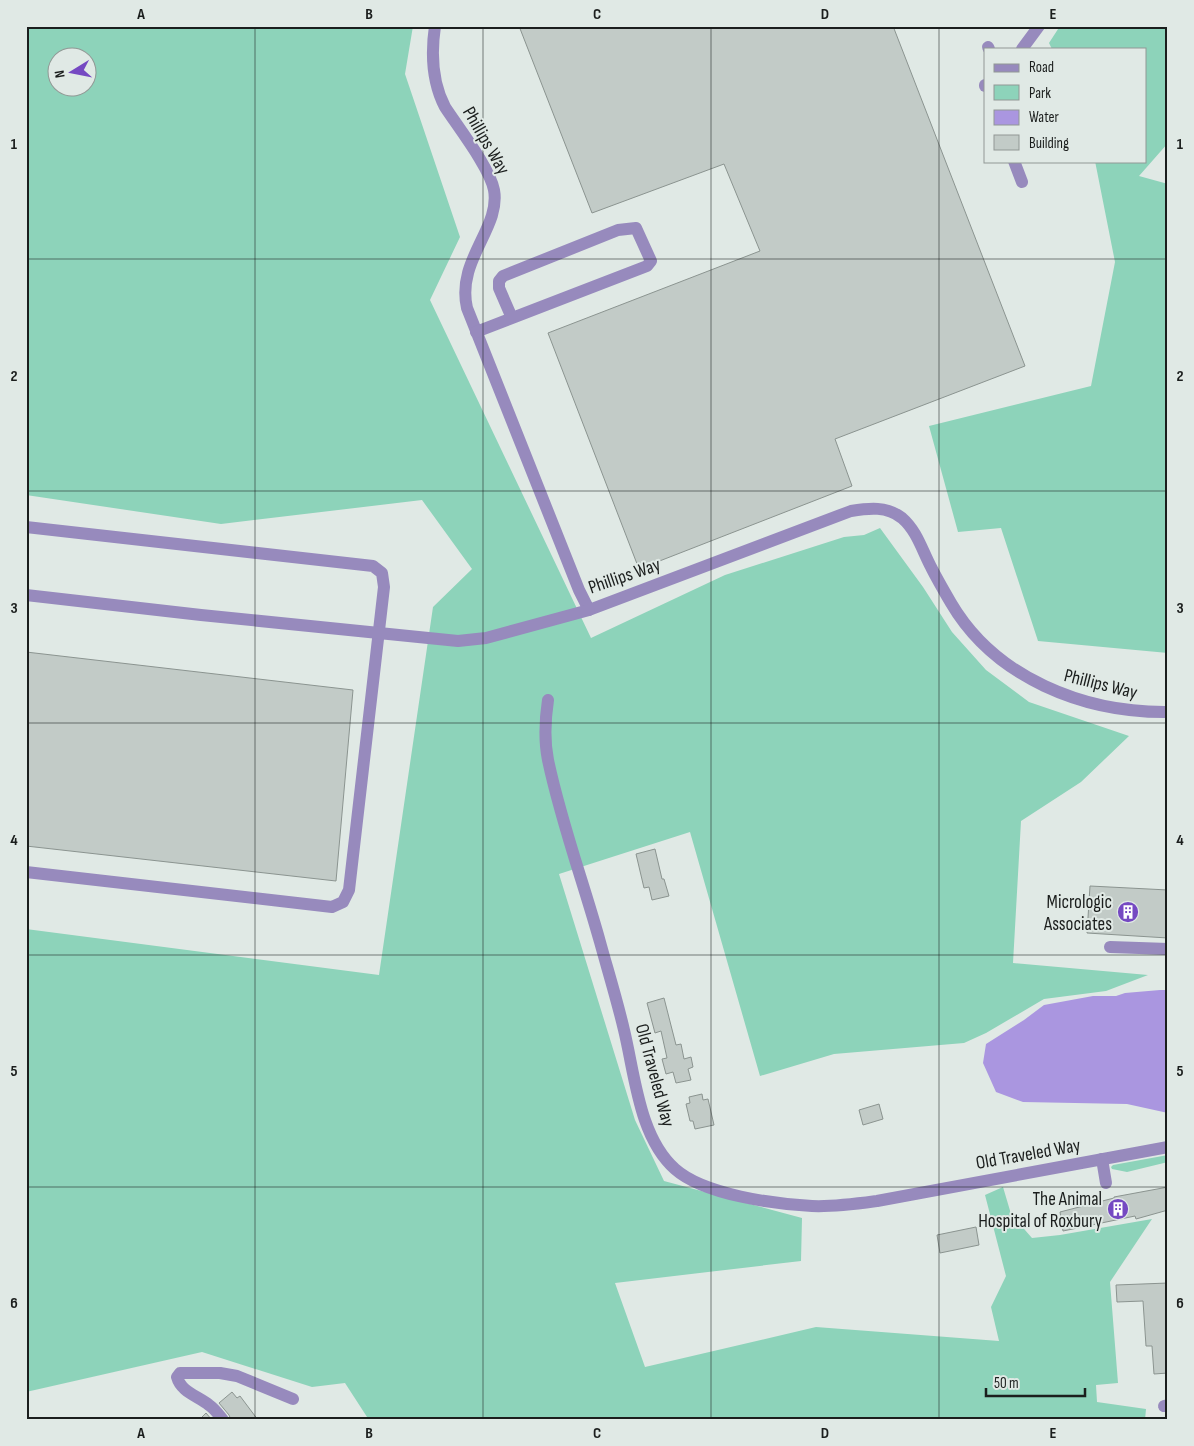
<svg xmlns="http://www.w3.org/2000/svg" width="1194" height="1446" viewBox="0 0 1194 1446" font-family="'Sofia Sans Condensed',sans-serif">
  <style>
    .green { fill: #8dd3ba; fill-rule: evenodd }
    .water { fill: #aa96e0 }
    .building { fill: #c2cbc7; stroke: #8b9490 }
    .lines { fill: none; stroke-linecap: round; stroke-linejoin: round }
    .minor { stroke: #978abd; stroke-width: 12 }
    .grid { fill: none; stroke: #1b1e1d; stroke-width: 1; stroke-opacity: 0.55 }
    .labels { text-anchor: middle; stroke-width: 4; stroke-linejoin: round; paint-order: stroke }
    .street-label { font-size: 19px; fill: #1b1e1d; stroke: #e0e9e5 }
    .poi-label { font-size: 19px; fill: #1b1e1d; stroke: #e0e9e5; text-anchor: end }
    .neatline { fill: none; stroke: #1b1e1d; stroke-width: 2 }
    .grid-label { font-size: 16px; text-anchor: middle; font-weight: bold; fill: #1b1e1d }
  </style>
  <rect width="100%" height="100%" fill="#e0e9e5"/>
  <g class="green">
    <path d="M26 26H413L405 74 460 237 430 300 591 638 725 575 844 537 864 535 880 528 923 587 952 632 986 670 1029 702 1129 736 1081 782 1021 821 1013 963 1148 975 1106 991 1044 999 986 1033 964 1043 834 1054 760 1076 690 832 559 874 635 1120 664 1181 802 1218 801 1261 615 1283 645 1367 816 1327 999 1341 991 1307 1006 1276 985 1195 1003 1187 1011 1214 1032 1238 1060 1235 1152 1219 1110 1282 1118 1383 1096 1385 1097 1402 1146 1409 1145 1420H369L345 1383 312 1387 202 1352 26 1392V929L379 975 433 607 472 569 422 500 221 524 26 495ZM58 58H88V88H58Z"/>
    <polygon points="1060,26 1168,26 1168,143 1139,176 1168,184 1168,653 1038,641 1001,528 958,532 929,426 1091,386 1115,262 1095,161 1145,161 1145,49 1052,49 1049,43"/>
    <polygon points="1168,1155 1168,1162 1127,1172 1112,1169 1111,1167 1113,1165"/>
  </g>
  <polygon class="water" points="1160,990 1168,990 1168,1113 1127,1104 1023,1102 996,1092 983,1063 986,1044 1024,1020 1044,1005 1093,996 1116,996 1125,993"/>
  <g class="building">
    <polygon points="519,26 893,26 1025,366 835,439 852,486 639,569 548,333 760,251 724,164 592,213"/>
    <polygon points="26,652 353,690 336,881 26,846"/>
    <polygon points="655,849 662,879 664,879 669,896 652,900 649,887 644,888 636,854"/>
    <polygon points="1090,886 1168,890 1168,938 1087,933"/>
    <polygon points="664,998 676,1045 681,1044 684,1059 691,1057 693,1067 688,1069 691,1080 676,1083 673,1072 666,1074 662,1059 667,1058 661,1031 655,1033 647,1003"/>
    <polygon points="702,1094 703,1100 708,1099 714,1125 695,1129 693,1121 690,1121 686,1104 690,1103 689,1097"/>
    <polygon points="879,1104 883,1119 863,1125 859,1110"/>
    <polygon points="1168,1187 1168,1210 1136,1219 1135,1216 1063,1231 1060,1212 1114,1198 1114,1197"/>
    <polygon points="976,1227 979,1245 940,1253 937,1235"/>
    <polygon points="1168,1283 1168,1373 1154,1374 1152,1346 1146,1346 1143,1301 1117,1302 1116,1285"/>
    <polygon points="232,1392 237,1398 240,1396 258,1420 231,1420 229,1415 219,1403"/>
    <polygon points="206,1413 212,1420 199,1420"/>
  </g>
  <g class="lines">
    <g class="minor">
      <path d="M435 26C431 53 432 82 445 107 458 127 490 168 494 190 501 228 456 260 467 308L579 590 589 610 851 511C869 508 887 506 902 518 917 531 922 550 931 567 937 579 944 591 951 603 995 678 1084 713 1168 712"/>
      <polyline points="988,47 989,49"/>
      <polyline points="1022,49 1039,26"/>
      <polyline points="985,85 985,86"/>
      <polyline points="1014,161 1022,182"/>
      <polyline points="476,332 647,266 651,261 636,228 618,230 503,276 499,281 499,288 512,318"/>
      <polyline points="26,527 373,566 382,573 384,587 349,890 343,902 332,907 26,872"/>
      <polyline points="26,595 201,615 458,641 486,638 589,610"/>
      <path d="M548 700C545 720 544 740 548 760 561 822 583 881 600 942 608 971 617 1000 624 1030 635 1075 639 1137 675 1169 704 1195 775 1204 812 1206 834 1207 855 1204 877 1201L1168 1147"/>
      <polyline points="1110,947 1168,949"/>
      <polyline points="1102,1159 1106,1183"/>
      <polyline points="1164,1406 1168,1405"/>
      <path d="M223 1420C219 1415 215 1409 209 1405 198 1396 181 1392 177 1377L180 1373H220L237 1376 293 1399"/>
    </g>
  </g>
  <path class="grid" d="M255 26V1420M483 26V1420M711 26V1420M939 26V1420M26 259H1168M26 491H1168M26 723H1168M26 955H1168M26 1187H1168"/>
  <defs>
    <g id="building-disc" transform="scale(1.125)"><circle r="9.5" fill="#7549c2" stroke="#e0e9e5"/><path d="M-4-6H4V6H1V3H-1V6H-4ZM-2.5-4.3h1.7v1.8h-1.7ZM.8-4.3h1.7v1.8H.8ZM-2.5-1h1.7V.8h-1.7ZM.8-1h1.7V.8H.8Z" fill="#fff"/></g>
  </defs>
  <g fill-rule="evenodd">
    <use href="#building-disc" x="1128" y="912"/>
    <use href="#building-disc" x="1118" y="1209"/>
  </g>
  <g class="labels">
    <g class="street-label">
      <text transform="translate(487 140) rotate(60)" y="7">Phillips Way</text>
      <text transform="translate(624 575) rotate(-19)" y="7">Phillips Way</text>
      <text transform="translate(1101 683) rotate(14)" y="7">Phillips Way</text>
      <text transform="translate(656 1075) rotate(75)" y="7">Old Traveled Way</text>
      <text transform="translate(1028 1153) rotate(-10)" y="7">Old Traveled Way</text>
    </g>
    <g class="poi-label">
      <text x="1112" y="908">Micrologic<tspan x="1112" dy="22">Associates</tspan></text>
      <text x="1102" y="1205">The Animal<tspan x="1102" dy="22">Hospital of Roxbury</tspan></text>
    </g>
  </g>
  <rect width="1194" height="1446" fill="none" stroke="#e0e9e5" stroke-width="55"/>
  <rect x="984" y="48" width="162" height="115" fill="#e0e9e5" stroke="#919895"/>
  <rect x="994" y="64" width="25" height="8" fill="#978abd" stroke="#919895"/>
  <text x="1029" y="72" font-size="15" fill="#1b1e1d">Road</text>
  <rect x="994" y="85" width="25" height="15" fill="#8dd3ba" stroke="#919895"/>
  <text x="1029" y="98" font-size="15" fill="#1b1e1d">Park</text>
  <rect x="994" y="110" width="25" height="15" fill="#aa96e0" stroke="#919895"/>
  <text x="1029" y="122" font-size="15" fill="#1b1e1d">Water</text>
  <rect x="994" y="135" width="25" height="15" fill="#c2cbc7" stroke="#919895"/>
  <text x="1029" y="148" font-size="15" fill="#1b1e1d">Building</text>
  <g transform="translate(72 72) rotate(260)"><circle r="24" fill="#e0e9e5" stroke="#919895"/>
  <path d="M0-4L9 19L0 12L-9 19Z" fill="#7549c2"/>
  <text y="-8" font-size="14" font-weight="bold" text-anchor="middle" fill="#1b1e1d">N</text>
  </g>
  <path d="M986 1388v8h99v-8" fill="none" stroke="#1b1e1d" stroke-width="2.5"/>
  <text x="994" y="1388" font-size="15" fill="#1b1e1d" stroke="#e0e9e5" stroke-width="4" paint-order="stroke">50 m</text>
  <rect x="28" y="28" width="1138" height="1390" class="neatline"/>
  <g class="grid-label">
    <text x="141" y="19">A</text>
    <text x="369" y="19">B</text>
    <text x="597" y="19">C</text>
    <text x="825" y="19">D</text>
    <text x="1053" y="19">E</text>
    <text x="14" y="149">1</text>
    <text x="1180" y="149">1</text>
    <text x="14" y="381">2</text>
    <text x="1180" y="381">2</text>
    <text x="14" y="613">3</text>
    <text x="1180" y="613">3</text>
    <text x="14" y="845">4</text>
    <text x="1180" y="845">4</text>
    <text x="14" y="1076">5</text>
    <text x="1180" y="1076">5</text>
    <text x="14" y="1308">6</text>
    <text x="1180" y="1308">6</text>
    <text x="141" y="1438">A</text>
    <text x="369" y="1438">B</text>
    <text x="597" y="1438">C</text>
    <text x="825" y="1438">D</text>
    <text x="1053" y="1438">E</text>
  </g>
</svg>
